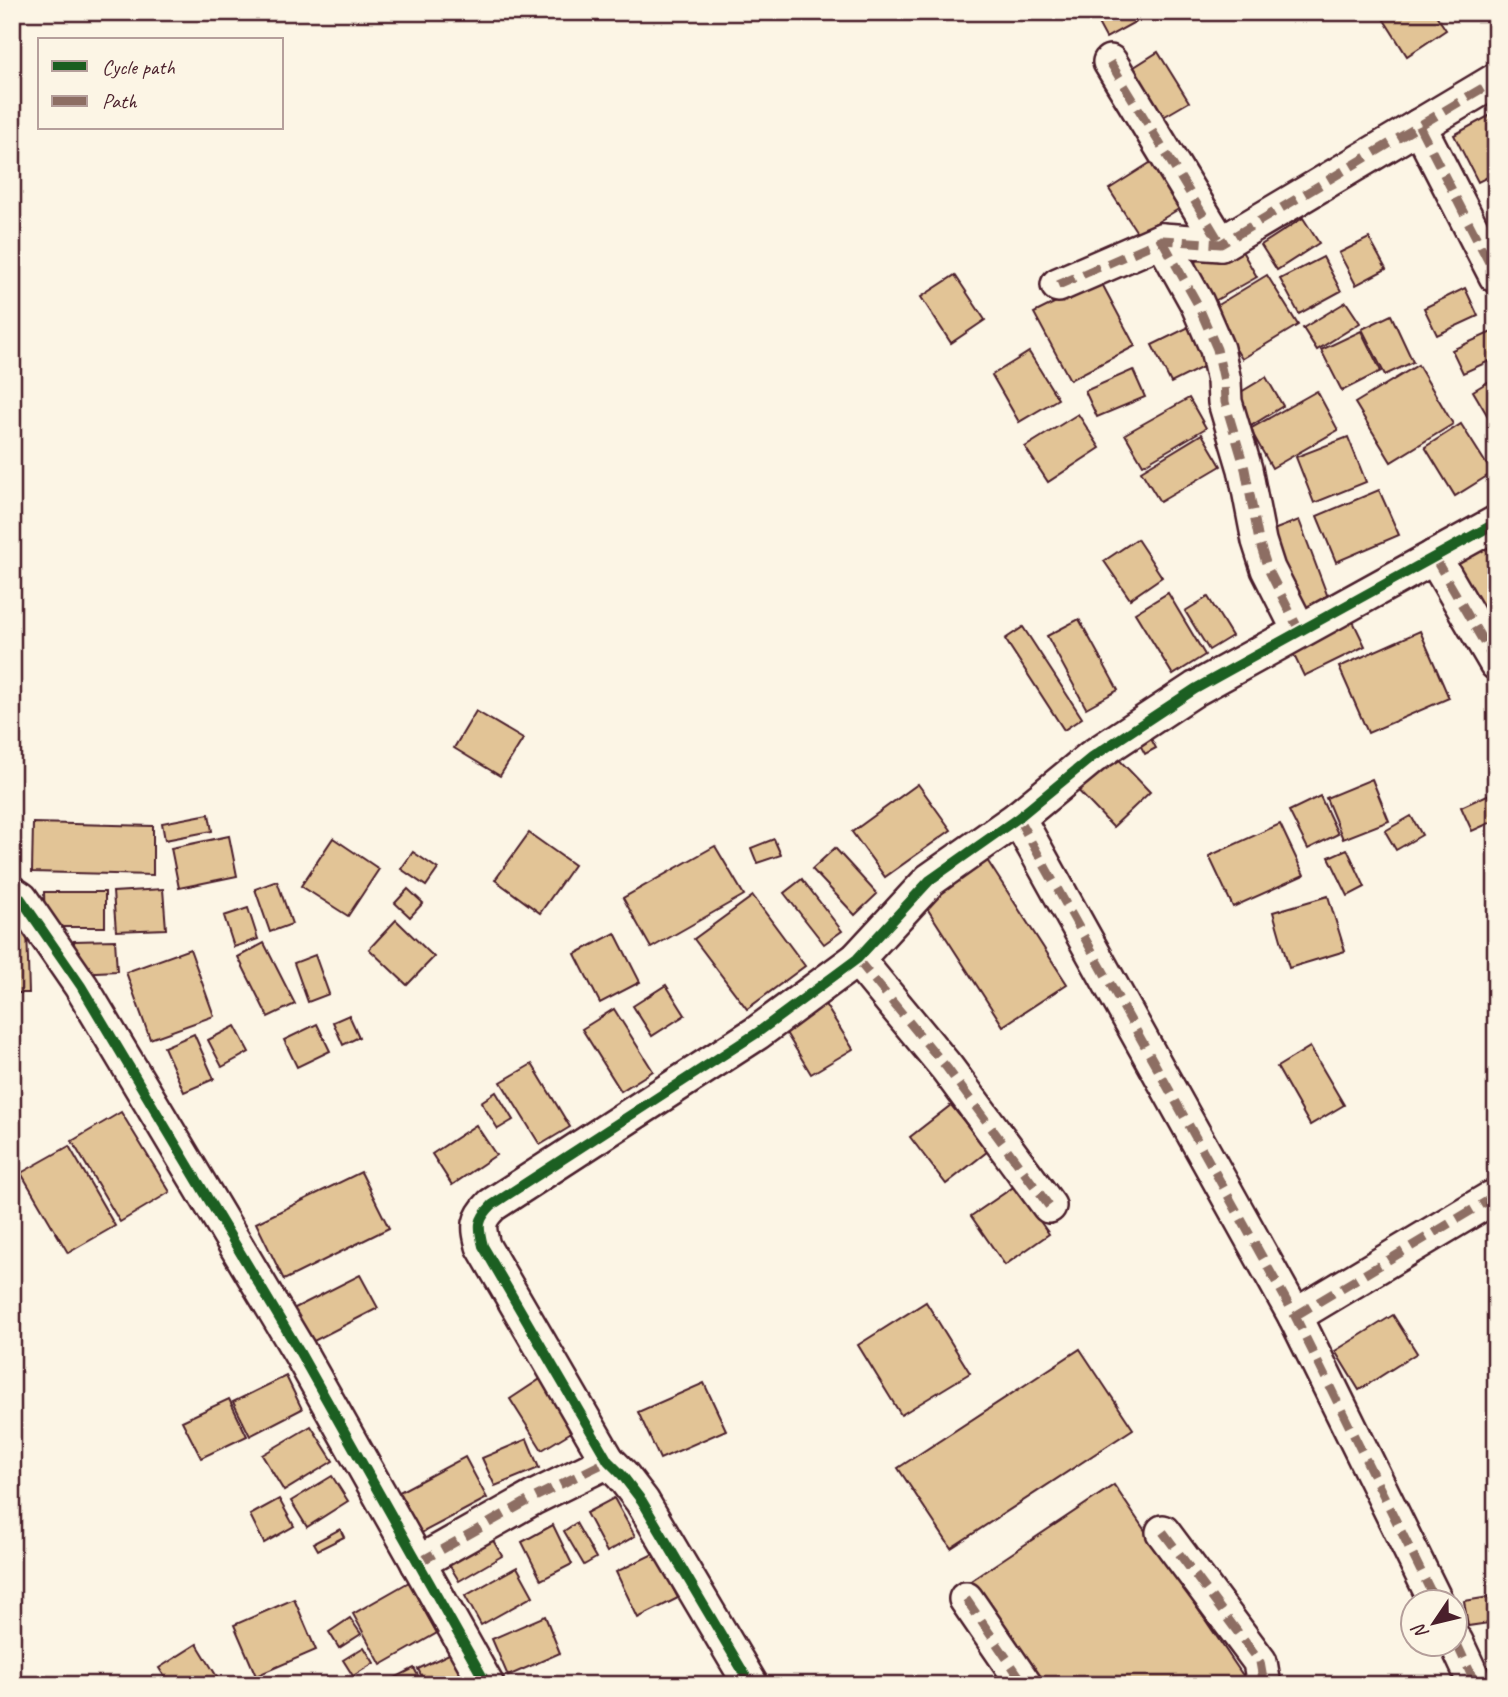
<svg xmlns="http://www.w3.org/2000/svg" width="1508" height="1697" viewBox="0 0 1508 1697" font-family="Caveat,sans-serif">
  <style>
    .building { fill: #e2c496; stroke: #4a1f2b; stroke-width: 2 }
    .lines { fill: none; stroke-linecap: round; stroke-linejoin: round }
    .minor-casing { stroke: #4a1f2b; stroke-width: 38 }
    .minor { stroke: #fcf5e5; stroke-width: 33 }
    .quiet { stroke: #8d6e63; stroke-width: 9; stroke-dasharray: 18 9; stroke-linecap: butt }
    .cycleway-casing { stroke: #fcf5e5; stroke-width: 15 }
    .cycleway { stroke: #1b5e20; stroke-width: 10 }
  </style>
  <rect width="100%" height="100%" fill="#fcf5e5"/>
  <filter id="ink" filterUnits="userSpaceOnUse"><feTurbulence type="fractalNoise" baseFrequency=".0143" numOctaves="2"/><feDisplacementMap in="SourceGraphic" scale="14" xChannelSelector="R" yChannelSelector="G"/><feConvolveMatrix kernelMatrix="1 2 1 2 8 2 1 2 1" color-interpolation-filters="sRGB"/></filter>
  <g filter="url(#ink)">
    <g class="building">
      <polygon points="1092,12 1153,12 1106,38"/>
      <polygon points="1379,12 1434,12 1446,30 1407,56"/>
      <polygon points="1158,52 1189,102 1153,123 1123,74"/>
      <polygon points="1496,112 1496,173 1478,182 1454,135"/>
      <polygon points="1161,156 1190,202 1138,234 1109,189"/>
      <polygon points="1303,218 1319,243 1277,270 1261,245"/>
      <polygon points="1369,238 1386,269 1356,285 1339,253"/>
      <polygon points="1235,239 1257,277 1211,303 1190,265"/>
      <polygon points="1323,257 1341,291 1299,314 1280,279"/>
      <polygon points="955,275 985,320 951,343 921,297"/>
      <polygon points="1267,275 1298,325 1242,359 1211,309"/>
      <polygon points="1100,280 1135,346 1070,380 1034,313"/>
      <polygon points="1465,288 1478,316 1437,335 1424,308"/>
      <polygon points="1346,302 1360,323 1317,350 1303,328"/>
      <polygon points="1391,315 1413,362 1385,375 1362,329"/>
      <polygon points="1197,323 1215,361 1171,383 1152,345"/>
      <polygon points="1496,330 1496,358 1463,373 1452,350"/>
      <polygon points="1361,331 1381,371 1342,391 1321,350"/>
      <polygon points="1029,352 1058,399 1019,422 992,375"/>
      <polygon points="1418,365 1453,424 1391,462 1355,403"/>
      <polygon points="1133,370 1145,397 1097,417 1085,391"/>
      <polygon points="1266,377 1283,406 1249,427 1231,398"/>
      <polygon points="1496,377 1496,430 1473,391"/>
      <polygon points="1317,391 1338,430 1272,468 1250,429"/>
      <polygon points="1189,398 1206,428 1143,465 1125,434"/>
      <polygon points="1078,414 1100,448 1048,482 1025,447"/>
      <polygon points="1461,424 1492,473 1455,496 1425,447"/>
      <polygon points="1202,434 1221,466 1160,502 1141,471"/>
      <polygon points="1348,437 1366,482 1314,503 1296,457"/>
      <polygon points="1379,490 1399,535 1336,562 1317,516"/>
      <polygon points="1299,520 1329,600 1294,614 1263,534"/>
      <polygon points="1496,530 1496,618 1489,622 1451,555"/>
      <polygon points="1137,539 1162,577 1130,599 1104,561"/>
      <polygon points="1168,593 1205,655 1173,675 1135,613"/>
      <polygon points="1208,597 1232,636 1209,650 1185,611"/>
      <polygon points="1349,613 1365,646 1304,676 1288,643"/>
      <polygon points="1079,619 1118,690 1086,708 1047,636"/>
      <polygon points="1023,627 1082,718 1064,730 1005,639"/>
      <polygon points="1420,631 1449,698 1368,733 1339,667"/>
      <polygon points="476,711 523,739 500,776 454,748"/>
      <polygon points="1144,726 1156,748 1145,754 1133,732"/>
      <polygon points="1108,748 1150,792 1113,827 1071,783"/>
      <polygon points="1372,779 1389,821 1343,839 1326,798"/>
      <polygon points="918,784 951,830 885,877 852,832"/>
      <polygon points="1496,791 1496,820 1472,831 1461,807"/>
      <polygon points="1320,796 1338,834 1308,849 1289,811"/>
      <polygon points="209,814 212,831 165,840 162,823"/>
      <polygon points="1411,816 1422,835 1396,850 1385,831"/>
      <polygon points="33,823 153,826 153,875 32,872"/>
      <polygon points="1280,824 1304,875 1233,907 1209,856"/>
      <polygon points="529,833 574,865 540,913 495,880"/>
      <polygon points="229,836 237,876 179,888 171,848"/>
      <polygon points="333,838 379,869 348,916 301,886"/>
      <polygon points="774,839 781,855 757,863 751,848"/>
      <polygon points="715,846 744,895 651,948 623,898"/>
      <polygon points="835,848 877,894 855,915 812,869"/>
      <polygon points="1347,849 1365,887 1348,896 1329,857"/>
      <polygon points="413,852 438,869 426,886 401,869"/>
      <polygon points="987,860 1067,984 1003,1026 923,902"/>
      <polygon points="802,879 842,931 824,944 784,893"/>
      <polygon points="277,881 292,924 270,932 255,889"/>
      <polygon points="163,889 166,929 116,931 113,892"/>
      <polygon points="408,889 423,903 410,917 395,903"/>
      <polygon points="44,892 105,892 105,927 45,927"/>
      <polygon points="753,896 805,966 747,1009 694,939"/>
      <polygon points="1328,896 1345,951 1289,968 1273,912"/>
      <polygon points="248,908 258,939 234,947 224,916"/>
      <polygon points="396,920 434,957 407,985 369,949"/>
      <polygon points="27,928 29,993 12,993 12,929"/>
      <polygon points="615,933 640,982 600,1003 575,954"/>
      <polygon points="115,940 117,971 75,973 74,941"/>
      <polygon points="264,943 295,1004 268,1017 238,957"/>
      <polygon points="190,949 214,1016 150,1039 126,972"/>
      <polygon points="315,955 329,994 308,1002 294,963"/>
      <polygon points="666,985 685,1015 652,1036 633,1006"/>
      <polygon points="818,993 853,1049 811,1074 777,1018"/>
      <polygon points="614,1009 653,1071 621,1091 582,1029"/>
      <polygon points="349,1015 359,1037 343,1045 333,1022"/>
      <polygon points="317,1024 330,1051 297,1067 284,1040"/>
      <polygon points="235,1026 249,1052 222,1067 208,1040"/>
      <polygon points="194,1034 214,1079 184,1092 164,1047"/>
      <polygon points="1310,1047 1344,1105 1310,1125 1277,1067"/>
      <polygon points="532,1064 570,1127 540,1145 501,1082"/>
      <polygon points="496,1092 513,1120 498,1129 481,1102"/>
      <polygon points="951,1105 988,1151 946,1184 910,1137"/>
      <polygon points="121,1112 170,1192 120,1222 72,1141"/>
      <polygon points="476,1125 496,1155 452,1185 432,1154"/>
      <polygon points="69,1146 115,1226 68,1253 21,1173"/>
      <polygon points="361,1172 389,1228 284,1280 256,1223"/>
      <polygon points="1015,1186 1049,1234 1005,1265 971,1216"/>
      <polygon points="360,1275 378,1308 310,1343 293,1309"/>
      <polygon points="926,1302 970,1373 901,1415 858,1345"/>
      <polygon points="1393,1315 1417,1353 1359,1390 1335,1351"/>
      <polygon points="1080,1349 1133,1429 951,1548 898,1468"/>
      <polygon points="286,1376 302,1409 250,1436 233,1402"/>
      <polygon points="545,1376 578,1428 542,1450 510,1399"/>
      <polygon points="704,1383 726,1430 660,1459 638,1412"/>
      <polygon points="229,1399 247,1436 201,1458 182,1421"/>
      <polygon points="311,1426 333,1461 284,1491 262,1455"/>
      <polygon points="527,1439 539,1468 495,1486 482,1458"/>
      <polygon points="465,1457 487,1498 412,1538 390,1497"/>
      <polygon points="332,1476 348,1501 307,1527 291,1501"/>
      <polygon points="1114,1485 1246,1680 1239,1685 1038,1685 969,1582"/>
      <polygon points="614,1498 635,1536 607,1552 586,1513"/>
      <polygon points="279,1499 294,1526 264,1543 250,1515"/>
      <polygon points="576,1523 596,1558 584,1565 564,1531"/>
      <polygon points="553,1525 572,1564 541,1580 522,1542"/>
      <polygon points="486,1528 502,1556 459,1581 442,1553"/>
      <polygon points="340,1529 344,1537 318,1550 314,1543"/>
      <polygon points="655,1553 678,1598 638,1618 616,1572"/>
      <polygon points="517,1567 533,1596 481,1625 465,1596"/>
      <polygon points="409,1582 437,1633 381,1665 353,1614"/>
      <polygon points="1496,1596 1496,1622 1468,1626 1464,1601"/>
      <polygon points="294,1599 316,1650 256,1676 234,1625"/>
      <polygon points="545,1616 560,1653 508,1676 492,1639"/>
      <polygon points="350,1618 361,1634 339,1648 329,1632"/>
      <polygon points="197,1644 222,1685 170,1685 159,1668"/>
      <polygon points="364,1647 374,1663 353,1676 343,1660"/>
      <polygon points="455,1651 470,1683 426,1685 418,1669"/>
      <polygon points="414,1668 423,1685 393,1685 391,1680"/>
    </g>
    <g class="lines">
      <g class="minor-casing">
        <g id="minor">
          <polyline points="1110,62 1221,244"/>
          <polyline points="1419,126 1496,276"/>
          <polyline points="1162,240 1197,303 1217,349 1224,381 1225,402 1245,469 1259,541 1268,569 1299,630"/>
          <polyline points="1058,285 1162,240 1221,244 1496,80"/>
          <polyline points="1434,557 1496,663"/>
          <polyline points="1018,818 1295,1316 1436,1602"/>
          <polyline points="12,893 21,899 81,986 299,1351 487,1685"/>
          <polyline points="857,959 947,1068 1049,1206"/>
          <polyline points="1295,1316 1492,1198"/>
          <polyline points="1163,1532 1260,1662 1264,1685"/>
          <polyline points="418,1563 533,1498 608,1461"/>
          <polyline points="966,1599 1025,1685"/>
          <polyline points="1456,1642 1476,1685"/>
          <path d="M751 1685 642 1501 622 1475 608 1461 483 1246C478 1226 477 1220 492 1205L757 1033 857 959 930 880 1018 818 1092 757 1195 689 1496 523"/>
        </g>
      </g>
      <use href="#minor" class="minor"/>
      <g class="quiet">
        <polyline points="1110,62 1221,244"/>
        <polyline points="1419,126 1496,276"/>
        <polyline points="1162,240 1197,303 1217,349 1224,381 1225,402 1245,469 1259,541 1268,569 1299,630"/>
        <polyline points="1058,285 1162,240 1221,244 1496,80"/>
        <polyline points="1434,557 1496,663"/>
        <polyline points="1018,818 1295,1316 1436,1602"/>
        <polyline points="857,959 947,1068 1049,1206"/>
        <polyline points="1295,1316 1492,1198"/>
        <polyline points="1163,1532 1260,1662 1264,1685"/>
        <polyline points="418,1563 533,1498 608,1461"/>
        <polyline points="966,1599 1025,1685"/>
        <polyline points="1456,1642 1476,1685"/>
      </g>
      <g class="cycleway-casing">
        <g id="cycleway">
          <polyline points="12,893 21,899 81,986 299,1351 487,1685"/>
          <path d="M751 1685 642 1501 622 1475 608 1461 483 1246C478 1226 477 1220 492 1205L757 1033 857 959 930 880 1018 818 1092 757 1195 689 1496 523"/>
        </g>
      </g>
      <use href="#cycleway" class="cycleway"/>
    </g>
  </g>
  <rect width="1508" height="1697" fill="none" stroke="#fcf5e5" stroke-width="42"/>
  <rect x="21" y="21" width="1466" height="1655" fill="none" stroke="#4a1f2b" stroke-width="2.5" filter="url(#ink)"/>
  <rect x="38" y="38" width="245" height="91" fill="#fcf5e5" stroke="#b59f9b" stroke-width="2"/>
  <rect x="52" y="61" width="35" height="10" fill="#1b5e20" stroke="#b59f9b" stroke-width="2"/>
  <text x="102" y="74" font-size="21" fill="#4a1f2b">Cycle path</text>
  <rect x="52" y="96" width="35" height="10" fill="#8d6e63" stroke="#b59f9b" stroke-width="2"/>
  <text x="102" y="108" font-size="21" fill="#4a1f2b">Path</text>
  <g transform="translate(1434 1623) rotate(235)"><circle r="33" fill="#fcf5e5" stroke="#b59f9b" stroke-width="2"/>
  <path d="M0-5L12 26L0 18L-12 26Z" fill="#4a1f2b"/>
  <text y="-10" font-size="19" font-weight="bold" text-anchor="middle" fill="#4a1f2b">N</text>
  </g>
</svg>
